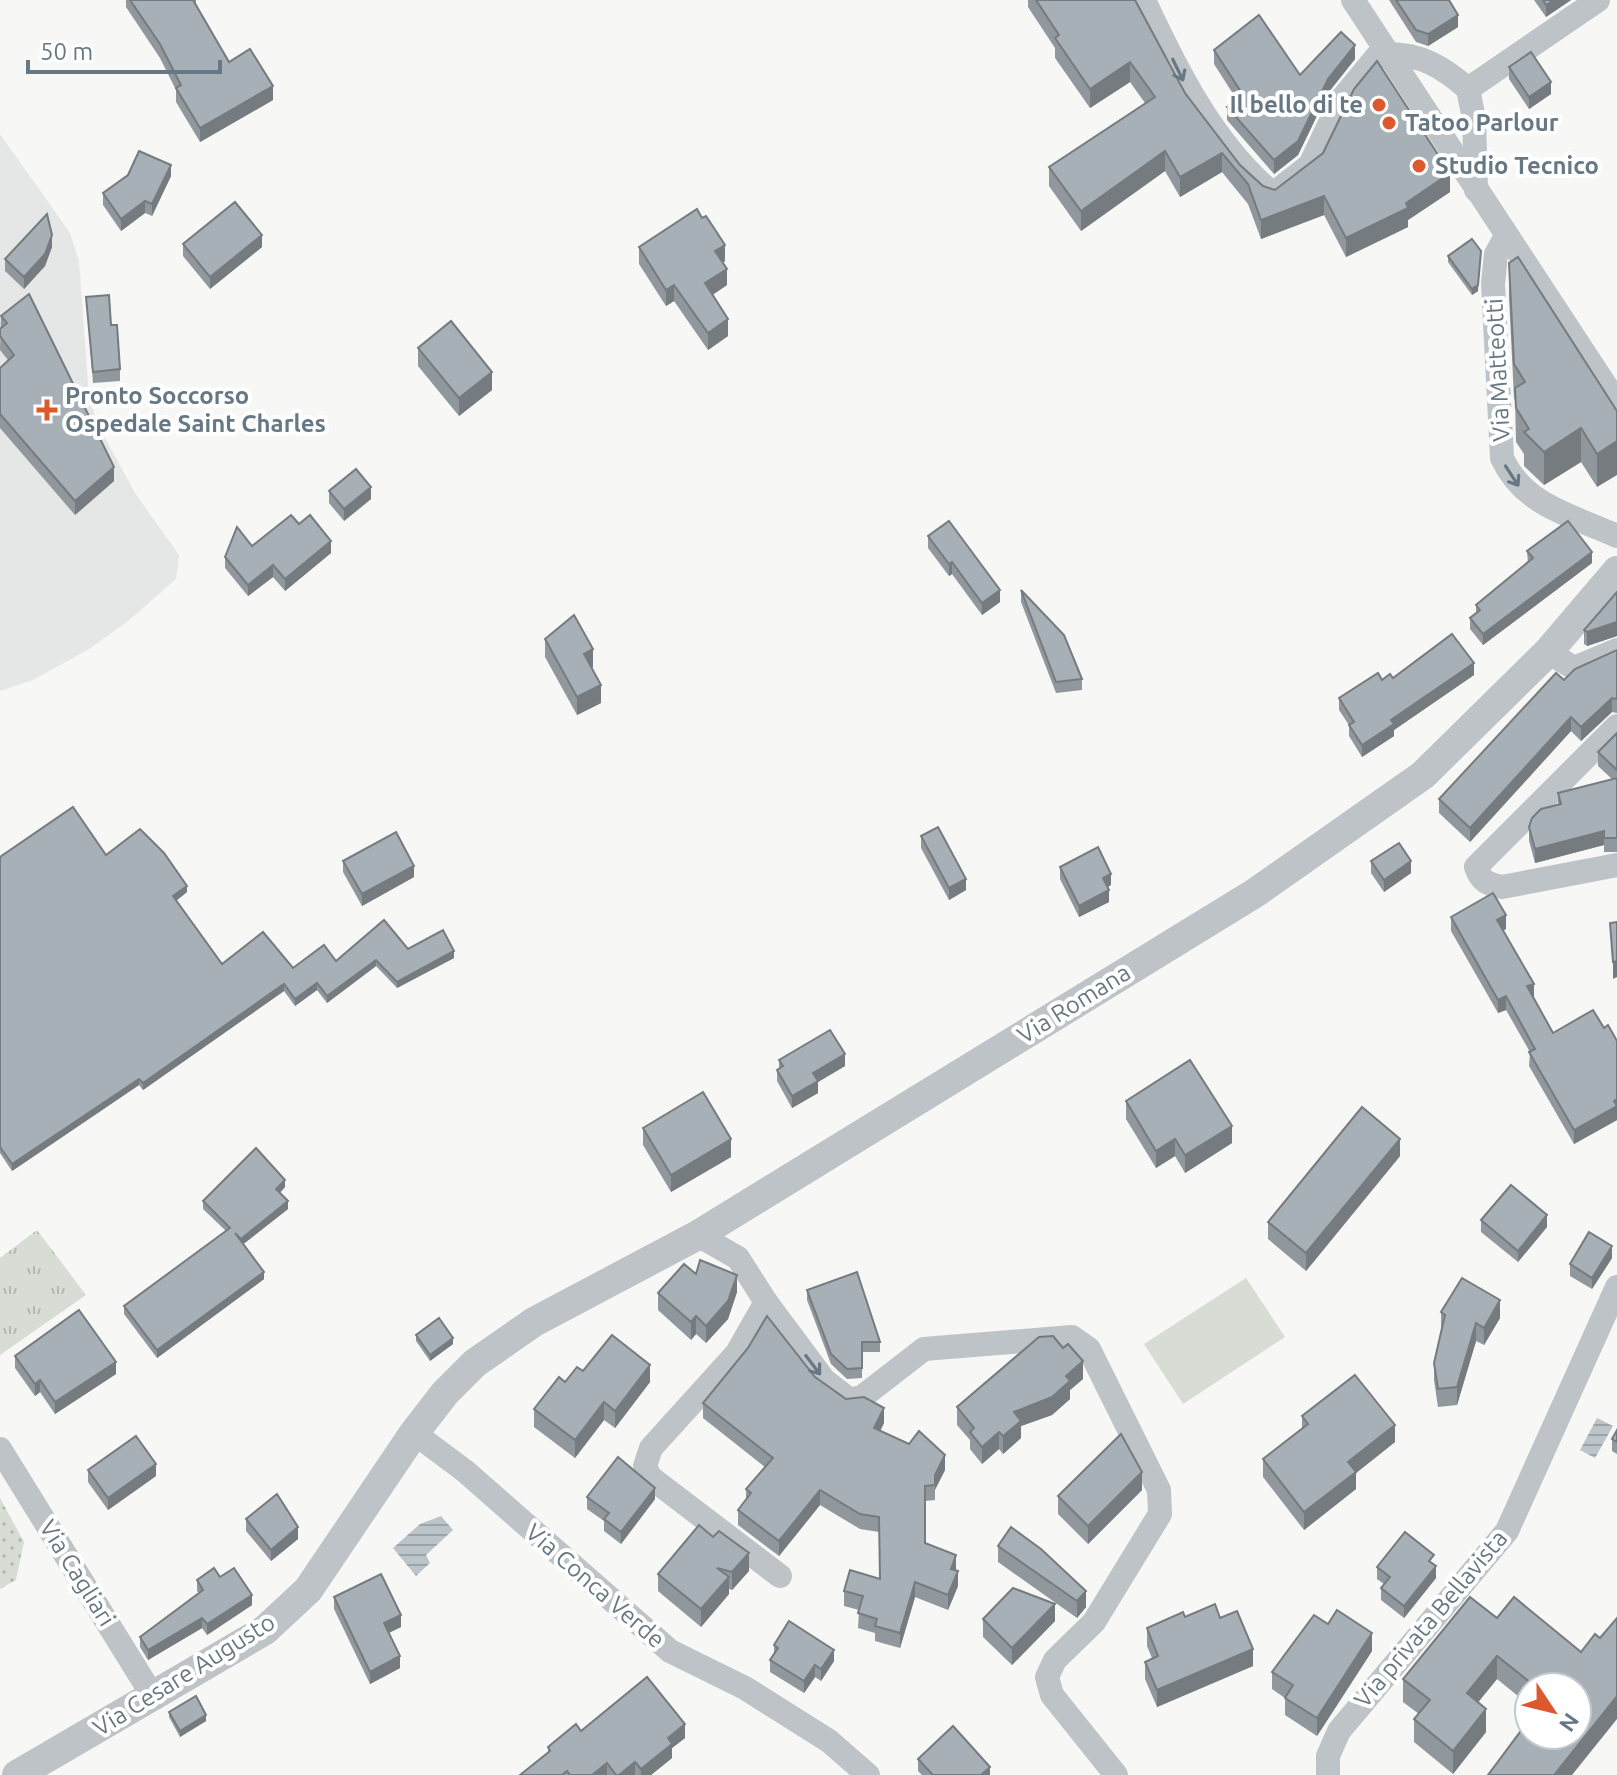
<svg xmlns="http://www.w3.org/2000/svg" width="1617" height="1775" viewBox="0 0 1617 1775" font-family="Ubuntu,sans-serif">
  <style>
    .built { fill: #e5e6e6 }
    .grass { fill: url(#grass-tufts) }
    .garden { fill: url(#garden-dots) }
    .pitch { fill: #d7dcd4 }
    .water { fill: url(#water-rules) }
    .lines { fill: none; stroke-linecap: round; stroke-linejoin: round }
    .minor { stroke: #bec3c7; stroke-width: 24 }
    .tertiary { stroke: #bec3c7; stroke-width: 30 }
    .wall { fill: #90979d }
    .shaded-wall { fill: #757b7f }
    .building { fill: #a7b0b6; stroke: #757b7f; stroke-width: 2 }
    .oneway { stroke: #677885 }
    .poi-dot { fill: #de582e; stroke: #fff; stroke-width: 3 }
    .labels { text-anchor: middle; stroke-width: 8; stroke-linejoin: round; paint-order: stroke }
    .poi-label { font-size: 24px; font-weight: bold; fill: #677885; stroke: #fff; text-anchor: start }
    .street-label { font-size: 24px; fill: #677885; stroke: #fff }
  </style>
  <defs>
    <pattern id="grass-tufts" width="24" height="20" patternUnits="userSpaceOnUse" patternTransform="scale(2)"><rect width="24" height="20" fill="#d7dcd4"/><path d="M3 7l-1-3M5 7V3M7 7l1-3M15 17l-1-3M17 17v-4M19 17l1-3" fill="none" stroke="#b2b7b2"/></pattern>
    <pattern id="garden-dots" width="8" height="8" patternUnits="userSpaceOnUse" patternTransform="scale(2)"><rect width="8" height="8" fill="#d7dcd4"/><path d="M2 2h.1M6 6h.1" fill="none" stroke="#b2b7b2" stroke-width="1.8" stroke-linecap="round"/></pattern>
    <pattern id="water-rules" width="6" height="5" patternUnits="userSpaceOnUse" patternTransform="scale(2)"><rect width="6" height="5" fill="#bac4c9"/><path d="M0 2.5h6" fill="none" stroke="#9ba4a9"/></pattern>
  </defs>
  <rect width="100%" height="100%" fill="#f7f7f5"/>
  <polygon class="built" points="0,134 70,233 79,261 89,397 97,423 135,493 179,555 176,579 128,621 89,649 33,680 0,691"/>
  <polygon class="grass" points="37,1230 86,1295 0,1355 0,1258"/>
  <polygon class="garden" points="0,1498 24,1542 16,1580 0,1589"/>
  <polygon class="pitch" points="1246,1278 1285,1337 1183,1404 1144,1344"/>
  <g class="water">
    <polygon points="1597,1418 1613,1426 1595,1458 1580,1450"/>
    <polygon points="441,1516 453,1530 426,1555 430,1563 416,1576 393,1548 420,1524"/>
  </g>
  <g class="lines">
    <g class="minor">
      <path d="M1144 0C1176 69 1213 144 1273 194L1310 165 1341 100 1384 48"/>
      <polyline points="1353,0 1617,403"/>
      <path d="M1388 54C1421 54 1443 67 1468 89L1474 119 1476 190"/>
      <polyline points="1468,89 1598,0"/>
      <path d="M1506 236 1496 254 1493 284 1502 458C1524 506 1571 515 1617 536"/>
      <polyline points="1548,652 1574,668 1617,650"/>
      <path d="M1617 726 1476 867C1481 882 1488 884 1502 887L1617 865"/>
      <polyline points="698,1235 738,1258 766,1302 737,1353 651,1448 645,1466 650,1477 780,1576"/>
      <polyline points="766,1302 824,1380 850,1400 862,1397 924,1349 1072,1337 1089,1349 1159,1490 1160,1514 1094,1622 1055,1660 1047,1677 1052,1695 1116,1775"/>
      <polyline points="414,1433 465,1471 670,1651 745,1688 829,1741 868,1775"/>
      <polyline points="0,1449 154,1698"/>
      <polyline points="1328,1775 1328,1756 1339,1731 1507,1531 1617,1287"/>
    </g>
    <polyline class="tertiary" points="17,1775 265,1630 308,1590 414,1433 445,1393 475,1363 534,1322 698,1235 1255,893 1423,775 1548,652 1617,571"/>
  </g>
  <g class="wall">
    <polygon points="126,0 196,0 196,5 229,62 273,100 200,142 176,102 176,90 160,58 126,7"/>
    <polygon points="1028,0 1135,0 1185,93 1240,165 1263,186 1275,190 1450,192 1408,220 1408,227 1346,257 1324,215 1261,239 1248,204 1222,172 1180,197 1165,171 1081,231 1049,186 1049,167 1145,103 1130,82 1090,108 1055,58 1055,48 1028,7"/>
    <polygon points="1389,0 1449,0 1458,27 1428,46 1416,42"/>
    <polygon points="1534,0 1571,0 1546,17"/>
    <polygon points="1214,50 1300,75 1355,59 1328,93 1298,155 1274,174 1227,120 1227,107 1237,100 1214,64"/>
    <polygon points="1509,67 1551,94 1529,109 1509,79"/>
    <polygon points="171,176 152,216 145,213 121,231 103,205 103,193"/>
    <polygon points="183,244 262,247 210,289 183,256"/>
    <polygon points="52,247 45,266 24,289 5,271 5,259"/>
    <polygon points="639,247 725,261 723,262 727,285 712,295 728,336 708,350 674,301 666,306 639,264"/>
    <polygon points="1448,256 1478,291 1472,295 1448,262"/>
    <polygon points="1509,263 1617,411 1597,487 1581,462 1544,485 1524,466 1524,454 1516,442 1515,400 1514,398 1509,297"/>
    <polygon points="86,297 111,325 120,369 120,381 93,383"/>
    <polygon points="1,316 114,481 75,515 0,428 0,368 8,360 0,350"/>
    <polygon points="418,348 492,390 459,416 418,366"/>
    <polygon points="329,491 371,499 344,521 329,503"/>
    <polygon points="299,524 331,553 285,591 273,577 248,596 225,568 225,557 252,546"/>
    <polygon points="928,536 1000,602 982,615 952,574 949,576 928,548"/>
    <polygon points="1527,551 1592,563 1483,645 1470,629 1470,618 1476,613 1476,605 1528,563"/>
    <polygon points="1021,590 1082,679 1082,690 1056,693 1021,602"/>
    <polygon points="1617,592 1617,636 1587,646 1584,644 1584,630"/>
    <polygon points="545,639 593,667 592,668 601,703 577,715 545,657"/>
    <polygon points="1617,650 1617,713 1612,712 1581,741 1571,731 1470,842 1439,813 1439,799 1564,680"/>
    <polygon points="1474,675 1394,730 1394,736 1362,757 1349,736 1349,725 1339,710 1339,698 1382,680"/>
    <polygon points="1617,733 1617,852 1604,852 1604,845 1535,863 1529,841 1529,827 1558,805 1558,793 1612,779 1598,766 1598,752"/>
    <polygon points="921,836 966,890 949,900 921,848"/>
    <polygon points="106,855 187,892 176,901 222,964 293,968 408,949 454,958 397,988 376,966 327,1003 317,990 295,1006 284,991 143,1090 139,1085 12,1171 0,1153 0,857"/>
    <polygon points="343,861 414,877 362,906 343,872"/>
    <polygon points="1371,861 1411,873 1384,892 1371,873"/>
    <polygon points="1060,867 1111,885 1107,887 1109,902 1079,917 1060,879"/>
    <polygon points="1451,917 1506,929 1503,930 1534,998 1553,1033 1604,1028 1617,1041 1617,1120 1574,1144 1529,1066 1530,1052 1506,1010 1498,1013 1451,931"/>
    <polygon points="779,1060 845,1066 818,1082 818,1093 792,1108 777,1081 777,1070 779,1068"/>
    <polygon points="1126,1101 1232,1143 1185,1173 1175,1156 1156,1168 1126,1119"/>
    <polygon points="643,1128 731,1157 671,1192 643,1145"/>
    <polygon points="1400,1156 1306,1271 1268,1239 1268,1222"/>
    <polygon points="285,1187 280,1193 288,1209 243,1244 264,1279 157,1358 124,1314 124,1306 226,1231 203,1209 203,1201"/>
    <polygon points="1481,1220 1547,1227 1518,1262 1481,1232"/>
    <polygon points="1612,1258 1592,1289 1570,1276 1570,1264"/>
    <polygon points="696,1274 737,1292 728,1319 706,1343 696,1334 691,1340 658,1310 658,1293"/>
    <polygon points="807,1290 880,1342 880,1352 862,1352 862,1378 847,1379 831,1364 807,1300"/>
    <polygon points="1441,1312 1500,1318 1484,1345 1476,1341 1457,1405 1438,1407 1434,1380 1434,1363 1441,1330"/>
    <polygon points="416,1335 453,1344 430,1361 416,1341"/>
    <polygon points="15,1356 116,1374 55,1414 40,1392 35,1396 15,1368"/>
    <polygon points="583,1371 650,1382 615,1428 604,1420 575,1458 534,1427 534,1409 565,1382"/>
    <polygon points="815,1377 846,1399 884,1423 880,1431 945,1470 935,1489 935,1500 925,1501 925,1543 956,1570 958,1586 948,1610 915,1597 900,1648 875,1641 875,1633 858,1628 859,1610 844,1606 844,1591 880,1579 879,1532 860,1529 820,1505 779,1556 738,1525 738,1510 746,1500 746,1489 765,1467 703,1418 703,1403"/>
    <polygon points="1083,1379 1070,1390 1070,1399 1052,1415 1021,1426 1021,1438 1003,1454 999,1449 982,1464 970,1449 970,1440 957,1425 957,1407"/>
    <polygon points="1302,1416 1395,1442 1356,1473 1356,1489 1304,1530 1263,1477 1263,1459 1302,1428"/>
    <polygon points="1617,1430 1617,1454 1612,1451 1612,1439"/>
    <polygon points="88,1470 156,1476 108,1510 88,1482"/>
    <polygon points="1142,1490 1088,1544 1058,1514 1058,1496"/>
    <polygon points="587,1497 655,1499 621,1544 604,1531 604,1521 587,1509"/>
    <polygon points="246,1519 298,1539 271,1561 246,1531"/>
    <polygon points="699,1525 749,1571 732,1590 729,1589 729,1594 701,1627 658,1591 658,1574"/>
    <polygon points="998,1546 1086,1607 1077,1618 998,1562"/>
    <polygon points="1434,1565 1436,1578 1404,1618 1381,1600 1381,1588 1384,1584 1377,1579 1377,1567"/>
    <polygon points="220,1577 252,1605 207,1635 202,1628 148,1660 140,1647 140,1637 199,1593 197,1591 197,1580"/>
    <polygon points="334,1597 401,1627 389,1633 400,1668 370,1684 334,1609"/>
    <polygon points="1470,1597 1617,1719 1577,1687 1529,1687 1529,1705 1497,1679 1478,1702 1486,1732 1453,1774 1414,1742 1414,1719 1419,1714 1403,1702 1403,1679"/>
    <polygon points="1185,1617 1220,1618 1253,1666 1157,1707 1145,1679 1145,1662 1152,1658 1147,1646 1147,1628"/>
    <polygon points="983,1619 1055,1621 1012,1665 983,1637"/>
    <polygon points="774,1645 834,1661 821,1681 815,1677 804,1693 770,1672 770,1660 774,1655"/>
    <polygon points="1372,1651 1317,1736 1285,1715 1285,1698 1272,1689 1272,1672"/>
    <polygon points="169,1712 206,1721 180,1737 169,1717"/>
    <polygon points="581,1731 685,1738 672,1748 672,1758 651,1775 520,1775 548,1753 548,1747"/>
    <polygon points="918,1759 990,1775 922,1775 918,1771"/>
  </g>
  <g class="shaded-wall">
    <polygon points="1554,0 1571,0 1546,17 1546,5"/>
    <polygon points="1458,15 1458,27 1428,46 1428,34"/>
    <polygon points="1355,45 1355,59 1328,93 1298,155 1274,174 1274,160 1328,79"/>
    <polygon points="1130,62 1130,82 1090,108 1090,89"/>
    <polygon points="1551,82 1551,94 1529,109 1529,97"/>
    <polygon points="273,86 273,100 200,142 200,128"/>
    <polygon points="1165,151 1165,171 1081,231 1081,211"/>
    <polygon points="1222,153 1222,172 1180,197 1180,177"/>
    <polygon points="171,165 171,176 152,216 152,204"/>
    <polygon points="1450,173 1450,192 1408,220 1408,227 1346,257 1346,238 1406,203"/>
    <polygon points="1324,196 1324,215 1261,239 1261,220"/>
    <polygon points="145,201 145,213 121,231 121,219"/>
    <polygon points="52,235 52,247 45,266 24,289 24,277"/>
    <polygon points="262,235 262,247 210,289 210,277"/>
    <polygon points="725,245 725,261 715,268 715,251"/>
    <polygon points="1481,251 1478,291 1472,295 1472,289"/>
    <polygon points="727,269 727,285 705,300 705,283"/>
    <polygon points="674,285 674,301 666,306 666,290"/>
    <polygon points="728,319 728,336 708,350 708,333"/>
    <polygon points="492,372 492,390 459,416 459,398"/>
    <polygon points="1581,428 1581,462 1544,485 1544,452"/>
    <polygon points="1617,441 1617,475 1597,487 1597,454"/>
    <polygon points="114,467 114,481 75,515 75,501"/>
    <polygon points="371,487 371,499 344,521 344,509"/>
    <polygon points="331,541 331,553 285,591 285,579"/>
    <polygon points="1592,552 1592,563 1483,645 1483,634"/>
    <polygon points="952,562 952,574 949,576 949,564"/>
    <polygon points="273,565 273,577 248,596 248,585"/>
    <polygon points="1000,590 1000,602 982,615 982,603"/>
    <polygon points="1617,622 1617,636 1587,646 1587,632"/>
    <polygon points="593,649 593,667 584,672 584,654"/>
    <polygon points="1474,663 1474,675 1394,730 1394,736 1362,757 1362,745 1391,720"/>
    <polygon points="601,685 601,703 577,715 577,697"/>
    <polygon points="1612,698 1612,712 1581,741 1581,727"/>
    <polygon points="1571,717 1571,731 1470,842 1470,828"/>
    <polygon points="1604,831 1604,845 1535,863 1535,849"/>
    <polygon points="1411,861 1411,873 1384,892 1384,880"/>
    <polygon points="414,866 414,877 362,906 362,894"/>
    <polygon points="1111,874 1111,885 1103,890 1103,878"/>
    <polygon points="966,879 966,890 949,900 949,888"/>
    <polygon points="187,886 187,892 173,903 173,896"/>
    <polygon points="1109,890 1109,902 1079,917 1079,906"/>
    <polygon points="1506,915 1506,929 1497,934 1497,920"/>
    <polygon points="454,951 454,958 397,988 397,982"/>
    <polygon points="376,960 376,966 327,1003 327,996"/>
    <polygon points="1617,961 1617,977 1613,979 1613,962"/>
    <polygon points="317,983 317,990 295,1006 295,999"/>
    <polygon points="284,984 284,991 143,1090 143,1083"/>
    <polygon points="1534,984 1534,998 1527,986"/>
    <polygon points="1506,996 1506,1010 1498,1013 1498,1000"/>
    <polygon points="845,1054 845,1066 818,1082 818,1093 792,1108 792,1096 813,1073"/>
    <polygon points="139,1079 139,1085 12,1171 12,1164"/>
    <polygon points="1617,1099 1617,1120 1574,1144 1574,1130"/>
    <polygon points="1232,1126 1232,1143 1185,1173 1185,1155"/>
    <polygon points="731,1139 731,1157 671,1192 671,1175"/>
    <polygon points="1175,1139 1175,1156 1156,1168 1156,1151"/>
    <polygon points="1400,1139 1400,1156 1306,1271 1306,1253"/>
    <polygon points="285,1180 285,1187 276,1196 276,1189"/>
    <polygon points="288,1201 288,1209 241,1246 241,1239"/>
    <polygon points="1547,1215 1547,1227 1518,1262 1518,1251"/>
    <polygon points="1612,1246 1612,1258 1592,1289 1592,1278"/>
    <polygon points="264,1272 264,1279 157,1358 157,1350"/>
    <polygon points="737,1275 737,1292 728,1319 706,1343 706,1326"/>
    <polygon points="1500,1300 1500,1318 1484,1345 1484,1328"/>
    <polygon points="696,1316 696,1334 691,1340 691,1322"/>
    <polygon points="1476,1323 1476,1341 1457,1405 1457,1387"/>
    <polygon points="453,1338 453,1344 430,1361 430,1355"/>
    <polygon points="1083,1361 1083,1379 1070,1390 1070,1399 1052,1415 1021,1426 1021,1438 1003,1454 1003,1436 1014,1412 1066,1376"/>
    <polygon points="116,1362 116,1374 55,1414 55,1402"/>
    <polygon points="650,1365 650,1382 615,1428 615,1411"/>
    <polygon points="40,1380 40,1392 35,1396 35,1384"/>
    <polygon points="604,1402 604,1420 575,1458 575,1440"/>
    <polygon points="884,1408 884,1423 874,1443 874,1428"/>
    <polygon points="1395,1425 1395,1442 1356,1473 1356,1489 1304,1530 1304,1512 1348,1462"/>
    <polygon points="999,1432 999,1449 982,1464 982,1447"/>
    <polygon points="945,1455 945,1470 935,1490 935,1475"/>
    <polygon points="156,1464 156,1476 108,1510 108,1498"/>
    <polygon points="1142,1472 1142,1490 1088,1544 1088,1526"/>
    <polygon points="655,1488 655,1499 621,1544 621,1532"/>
    <polygon points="820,1490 820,1505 779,1556 779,1541"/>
    <polygon points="298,1527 298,1539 271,1561 271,1550"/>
    <polygon points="749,1553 749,1571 732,1590 732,1572"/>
    <polygon points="956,1555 956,1570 951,1569"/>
    <polygon points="1436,1566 1436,1578 1404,1618 1404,1606"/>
    <polygon points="958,1571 958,1586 948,1610 948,1595"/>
    <polygon points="729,1577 729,1594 701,1627 701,1609"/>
    <polygon points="915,1582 915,1597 900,1648 900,1633"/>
    <polygon points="1086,1591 1086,1607 1077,1618 1077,1601"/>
    <polygon points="252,1595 252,1605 207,1635 207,1624"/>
    <polygon points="1055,1604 1055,1621 1012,1665 1012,1648"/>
    <polygon points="401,1615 401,1627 384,1635 384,1623"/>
    <polygon points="202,1618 202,1628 148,1660 148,1650"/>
    <polygon points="1372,1633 1372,1651 1317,1736 1317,1718"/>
    <polygon points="1253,1649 1253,1666 1157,1707 1157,1690"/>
    <polygon points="834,1650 834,1661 821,1681 821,1669"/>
    <polygon points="400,1656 400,1668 370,1684 370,1672"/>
    <polygon points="1497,1656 1497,1679 1467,1716 1467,1693"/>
    <polygon points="815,1665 815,1677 804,1693 804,1681"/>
    <polygon points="1617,1696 1617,1719 1572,1775 1554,1775"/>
    <polygon points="1486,1709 1486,1732 1453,1774 1453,1751"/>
    <polygon points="206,1715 206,1721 180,1737 180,1731"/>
    <polygon points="685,1724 685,1738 672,1748 672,1758 651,1775 641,1775 641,1769 668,1738"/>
    <polygon points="635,1762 635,1775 619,1775"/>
    <polygon points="607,1763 607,1775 592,1775"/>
    <polygon points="990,1767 990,1775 981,1775"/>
  </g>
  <g class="building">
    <polygon points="130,0 193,0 229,62 250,49 273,86 200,128 176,88 181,85 160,44"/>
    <polygon points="1036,0 1135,0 1185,93 1240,165 1263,186 1275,190 1323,153 1354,89 1377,61 1450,173 1406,203 1408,208 1346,238 1324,196 1261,220 1248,184 1222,153 1180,177 1165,151 1081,211 1049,167 1155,97 1130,62 1090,89 1055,38 1059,35"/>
    <polygon points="1396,0 1449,0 1458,15 1428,34 1416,30"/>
    <polygon points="1543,0 1554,0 1546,5"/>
    <polygon points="1259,15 1300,75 1341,32 1355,45 1328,79 1298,141 1274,160 1227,107 1243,95 1214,50"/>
    <polygon points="1531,52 1551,82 1529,97 1509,67"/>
    <polygon points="139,151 171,165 152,204 145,201 121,219 103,193 128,175"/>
    <polygon points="235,202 262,235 210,277 183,244"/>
    <polygon points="697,209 702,218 706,216 725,245 715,251 727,269 705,283 728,319 708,333 674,285 666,290 639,247"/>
    <polygon points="47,214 52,235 45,254 24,277 5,259"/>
    <polygon points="1472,239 1481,251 1478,285 1472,289 1448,256"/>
    <polygon points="1518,257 1617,411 1617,441 1597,454 1581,428 1544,452 1524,432 1529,429 1516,408 1515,388 1525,382 1514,364 1509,263"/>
    <polygon points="29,294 114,467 75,501 0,414 0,368 14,355 0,336 0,329 7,323 1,316"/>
    <polygon points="109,295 111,325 117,325 120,369 93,372 86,297"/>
    <polygon points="451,321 492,372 459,398 418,348"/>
    <polygon points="356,469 371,487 344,509 329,491"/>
    <polygon points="291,515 299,524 310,515 331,541 285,579 273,565 248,585 225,557 237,527 252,546"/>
    <polygon points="949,521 1000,590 982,603 952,562 949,564 928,536"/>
    <polygon points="1568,521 1592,552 1483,634 1470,618 1480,610 1476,605 1533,558 1527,551"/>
    <polygon points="1021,590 1064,635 1082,679 1056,682"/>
    <polygon points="1617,592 1617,622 1587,632 1584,630"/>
    <polygon points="574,615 593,649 584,654 601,685 577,697 545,639"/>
    <polygon points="1452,634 1474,663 1391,720 1394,724 1362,745 1349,725 1354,722 1339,698 1378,673 1382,680 1390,674 1393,678"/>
    <polygon points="1617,650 1617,699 1612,698 1581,727 1571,717 1470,828 1439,799 1556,673 1564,680 1575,669"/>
    <polygon points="1617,733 1617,770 1598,752"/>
    <polygon points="1617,778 1617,838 1604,838 1604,831 1535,849 1529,827 1532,818 1541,809 1561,804 1558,793"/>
    <polygon points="73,807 106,855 140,829 164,853 187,886 173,896 222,964 263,932 293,968 324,945 336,961 384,920 408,949 443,930 454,951 397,982 376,960 327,996 317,983 295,999 284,984 143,1083 139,1079 12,1164 0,1147 0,857"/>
    <polygon points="938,827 966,879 949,888 921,836"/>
    <polygon points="396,832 414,866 362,894 343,861"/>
    <polygon points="1399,843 1411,861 1384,880 1371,861"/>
    <polygon points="1098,847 1111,874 1103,878 1109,890 1079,906 1060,867"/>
    <polygon points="1493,893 1506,915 1497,920 1534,984 1527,986 1553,1033 1593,1010 1604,1028 1608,1025 1617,1041 1617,1099 1614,1101 1617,1106 1574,1130 1529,1052 1535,1049 1506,996 1498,1000 1451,917"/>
    <polygon points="1617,922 1617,961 1613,962 1610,923"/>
    <polygon points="830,1030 845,1054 813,1073 818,1081 792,1096 777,1070 783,1066 779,1060"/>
    <polygon points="1190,1060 1232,1126 1185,1155 1175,1139 1156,1151 1126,1101"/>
    <polygon points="703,1092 731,1139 671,1175 643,1128"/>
    <polygon points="1362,1107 1400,1139 1306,1253 1268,1222"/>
    <polygon points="256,1148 285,1180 276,1189 288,1201 241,1239 235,1233 264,1272 157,1350 124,1306 230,1228 203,1201"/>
    <polygon points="1511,1185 1547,1215 1518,1251 1481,1220"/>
    <polygon points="1589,1232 1612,1246 1592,1278 1570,1264"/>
    <polygon points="700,1260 737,1275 728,1301 706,1326 696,1316 691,1322 658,1293 684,1264 696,1274"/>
    <polygon points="857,1272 880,1342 862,1342 862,1368 847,1369 831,1354 807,1290"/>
    <polygon points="1462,1278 1500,1300 1484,1328 1476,1323 1457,1387 1438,1389 1434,1363 1445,1315 1441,1312"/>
    <polygon points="79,1310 116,1362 55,1402 40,1380 35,1384 15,1356"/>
    <polygon points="767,1316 815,1377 846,1399 864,1397 884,1408 874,1428 909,1444 919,1431 945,1455 935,1475 935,1485 925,1486 925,1543 956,1555 951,1569 958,1571 948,1595 915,1582 900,1633 875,1626 877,1619 858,1613 863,1596 844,1591 850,1570 880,1579 879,1517 860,1514 820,1490 779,1541 738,1510 751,1493 746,1489 773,1458 703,1403 748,1348"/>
    <polygon points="439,1318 453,1338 430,1355 416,1335"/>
    <polygon points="612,1335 650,1365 615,1411 604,1402 575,1440 534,1409 559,1377 565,1382 577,1367 583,1371"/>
    <polygon points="1053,1336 1063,1348 1068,1344 1083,1361 1066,1376 1070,1381 1052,1397 1014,1412 1021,1421 1003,1436 999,1432 982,1447 970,1432 974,1428 957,1407 1039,1337"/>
    <polygon points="1355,1375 1395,1425 1348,1462 1356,1472 1304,1512 1263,1459 1308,1424 1302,1416"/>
    <polygon points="1617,1430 1617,1442 1612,1439"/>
    <polygon points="1121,1434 1142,1472 1088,1526 1058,1496"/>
    <polygon points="136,1436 156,1464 108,1498 88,1470"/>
    <polygon points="618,1457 655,1488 621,1532 604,1519 609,1513 587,1497"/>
    <polygon points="277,1494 298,1527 271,1550 246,1519"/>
    <polygon points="699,1525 713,1537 719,1531 749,1553 732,1572 717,1568 729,1577 701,1609 658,1574"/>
    <polygon points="1011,1527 1041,1549 1086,1591 1077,1601 998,1546"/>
    <polygon points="1405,1532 1434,1555 1429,1561 1436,1566 1404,1606 1381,1588 1390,1577 1377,1567"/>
    <polygon points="214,1568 220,1577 234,1568 252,1595 207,1624 202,1618 148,1650 140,1637 203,1590 197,1580"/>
    <polygon points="381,1574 401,1615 384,1623 400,1656 370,1672 334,1597"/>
    <polygon points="1013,1588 1055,1604 1012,1648 983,1619"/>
    <polygon points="1470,1597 1497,1618 1514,1597 1581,1652 1595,1634 1600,1638 1617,1618 1617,1696 1554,1775 1488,1775 1529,1720 1529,1735 1577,1735 1577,1687 1536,1687 1497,1656 1467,1693 1486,1709 1453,1751 1414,1719 1430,1700 1403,1679"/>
    <polygon points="1215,1604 1220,1618 1237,1611 1253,1649 1157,1690 1145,1662 1158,1656 1147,1628 1183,1612 1185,1617"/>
    <polygon points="1337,1610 1372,1633 1317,1718 1285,1698 1293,1685 1272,1672 1314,1615 1328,1624"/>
    <polygon points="789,1621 834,1650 821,1669 815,1665 804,1681 770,1660 778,1648 774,1645"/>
    <polygon points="647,1677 685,1724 668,1738 672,1744 641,1769 635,1762 619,1775 616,1775 607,1763 592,1775 570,1775 567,1771 562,1775 520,1775 550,1751 548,1747 576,1724 581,1731"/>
    <polygon points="196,1696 206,1715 180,1731 169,1712"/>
    <polygon points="953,1726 990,1767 981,1775 933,1775 918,1759"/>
  </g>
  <defs><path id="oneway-shaft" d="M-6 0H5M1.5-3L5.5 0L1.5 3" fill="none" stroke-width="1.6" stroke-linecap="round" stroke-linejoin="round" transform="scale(2)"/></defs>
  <g class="oneway">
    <use href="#oneway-shaft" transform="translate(1178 70) rotate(64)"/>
    <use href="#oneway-shaft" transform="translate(1512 476) rotate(57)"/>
    <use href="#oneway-shaft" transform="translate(813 1365) rotate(53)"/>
  </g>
  <g class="poi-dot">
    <circle cx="1379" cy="105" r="8"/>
    <circle cx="1389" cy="123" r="8"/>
    <circle cx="1419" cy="166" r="8"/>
    <path d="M43 398h8v8h8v8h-8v8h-8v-8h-8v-8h8z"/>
  </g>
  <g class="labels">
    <g class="poi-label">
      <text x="1363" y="113" text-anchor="end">Il bello di te</text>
      <text x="1405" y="131">Tatoo Parlour</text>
      <text x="1435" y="174">Studio Tecnico</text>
      <text x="65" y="404">Pronto Soccorso<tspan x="65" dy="28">Ospedale Saint Charles</tspan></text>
    </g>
    <g class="street-label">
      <text transform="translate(1498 370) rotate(-93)" y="8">Via Matteotti</text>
      <text transform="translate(1074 1004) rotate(-32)" y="8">Via Romana</text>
      <text transform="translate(77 1573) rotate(58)" y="8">Via Cagliari</text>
      <text transform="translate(595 1586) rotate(41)" y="8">Via Conca Verde</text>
      <text transform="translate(1431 1619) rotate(-50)" y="8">Via privata Bellavista</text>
      <text transform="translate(184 1675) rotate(-32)" y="8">Via Cesare Augusto</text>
    </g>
  </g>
  <g transform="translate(1553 1711) rotate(125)"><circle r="38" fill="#ffffff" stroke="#c2c9ce" stroke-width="2"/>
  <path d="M0-6L14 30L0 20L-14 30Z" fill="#de582e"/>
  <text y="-12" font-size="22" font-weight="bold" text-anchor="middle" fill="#677885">N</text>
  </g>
  <path d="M28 60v12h192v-12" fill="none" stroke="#677885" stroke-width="4"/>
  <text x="40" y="60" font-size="24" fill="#677885" stroke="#ffffff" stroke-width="6" paint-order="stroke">50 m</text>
</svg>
